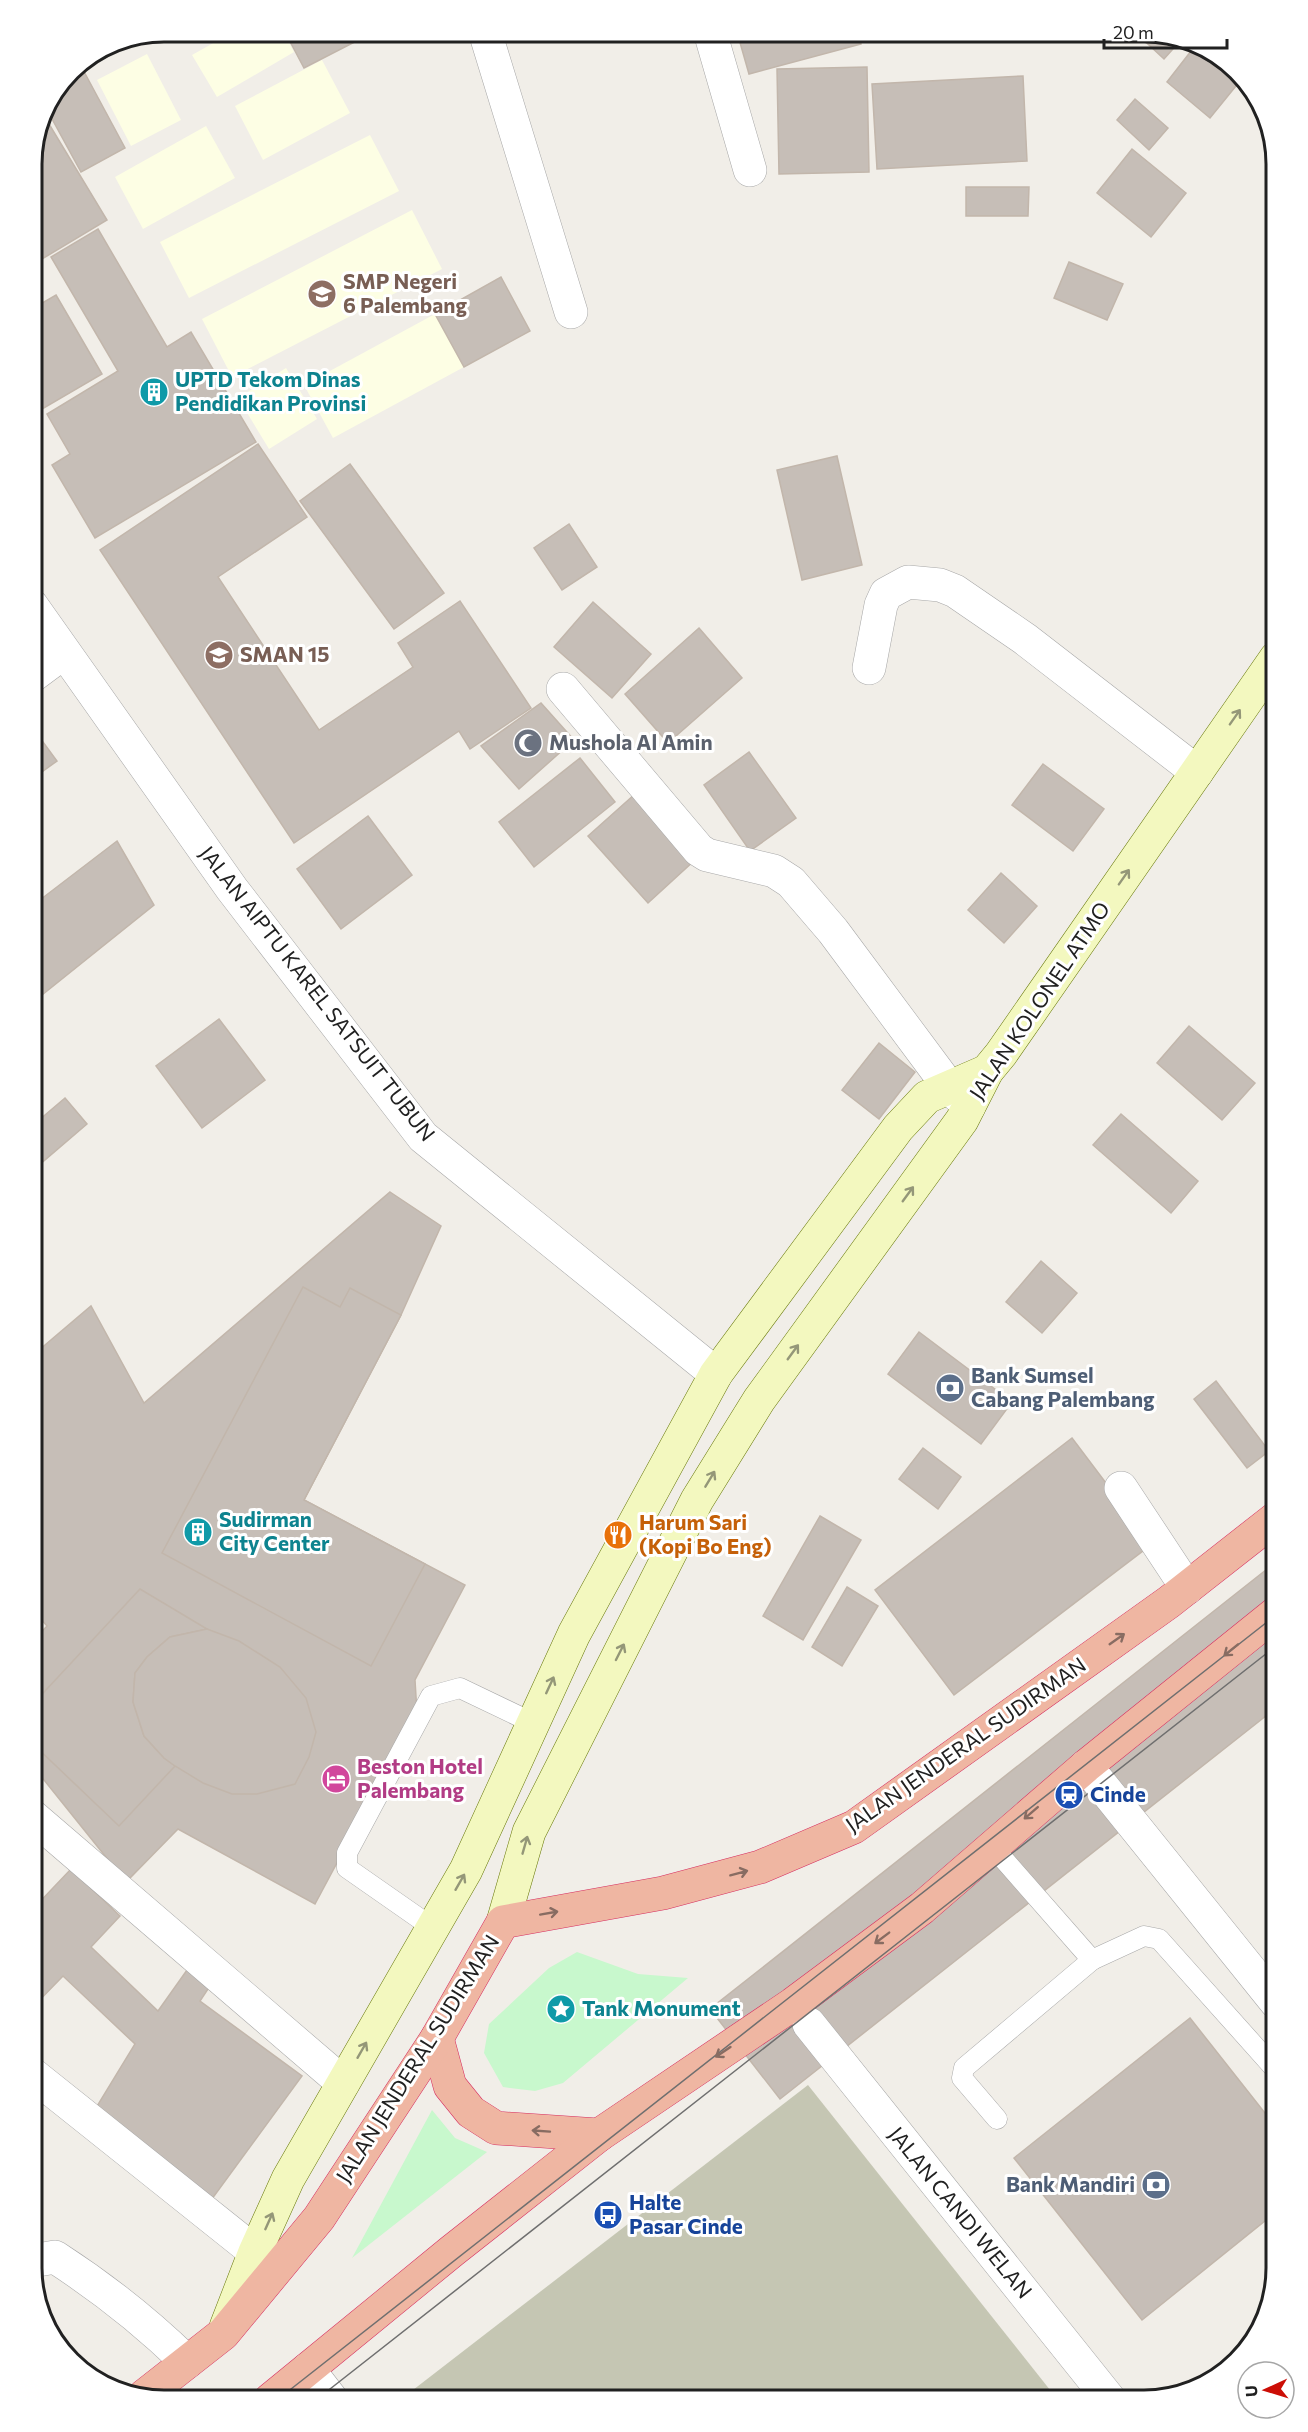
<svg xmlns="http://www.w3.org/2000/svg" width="1308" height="2432" viewBox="0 0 1308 2432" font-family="Commissioner,sans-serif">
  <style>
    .education { fill: #fdfee4 }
    .construction { fill: #c5c6b3 }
    .park { fill: #c8f8cd }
    .building { fill: #c6beb7; stroke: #c2b6ab; stroke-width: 1.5 }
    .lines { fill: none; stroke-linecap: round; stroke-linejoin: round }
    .service-casing { stroke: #a8a8a8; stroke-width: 21 }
    .minor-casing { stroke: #a8a8a8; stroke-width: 34 }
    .secondary-casing { stroke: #677808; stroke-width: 34 }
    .trunk-casing { stroke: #d62d60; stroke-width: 34 }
    .service { stroke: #fff; stroke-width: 20 }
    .minor { stroke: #fff; stroke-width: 33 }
    .secondary { stroke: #f3f8bf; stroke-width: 33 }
    .trunk { stroke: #efb6a2; stroke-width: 33 }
    .tram { stroke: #6f6f6f; stroke-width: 1.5 }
    .oneway { stroke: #949778 }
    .oneway2 { stroke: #886c62 }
    .labels { text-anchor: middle; stroke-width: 6; stroke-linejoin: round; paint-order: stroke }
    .education-label { font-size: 21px; font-weight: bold; fill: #785e54; stroke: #fff; text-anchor: start }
    .culture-label { font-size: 21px; font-weight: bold; fill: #0d838f; stroke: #fff; text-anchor: start }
    .worship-label { font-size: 21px; font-weight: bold; fill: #5b616d; stroke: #fff; text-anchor: start }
    .street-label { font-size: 21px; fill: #212121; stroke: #fff }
    .service-label { font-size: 21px; font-weight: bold; fill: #4e5e75; stroke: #fff; text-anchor: start }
    .food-label { font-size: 21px; font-weight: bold; fill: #c56008; stroke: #fff; text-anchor: start }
    .hotel-label { font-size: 21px; font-weight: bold; fill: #b23c85; stroke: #fff; text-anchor: start }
    .transit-label { font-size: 21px; font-weight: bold; fill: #164399; stroke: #fff; text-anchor: start }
    .rim { fill: none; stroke: #212121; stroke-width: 3 }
  </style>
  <rect width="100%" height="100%" fill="#f1eee8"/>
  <g class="education">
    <polygon points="233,32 283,32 294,52 217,97 192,55"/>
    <polygon points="147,54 181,120 131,146 97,80"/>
    <polygon points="322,60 350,113 263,160 235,106"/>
    <polygon points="206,126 235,178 143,229 115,177"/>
    <polygon points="370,135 399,191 189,298 160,242"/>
    <polygon points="412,210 442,269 232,377 202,319"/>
    <polygon points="435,314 464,367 333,438 304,385"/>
    <polygon points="286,368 317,419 269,449 238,398"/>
  </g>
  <polygon class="construction" points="808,2085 1058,2400 400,2400"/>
  <g class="park">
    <polygon points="577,1952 638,1974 688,1978 563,2083 535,2091 503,2087 484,2053 489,2024 549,1968"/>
    <polygon points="432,2110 455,2138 487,2152 352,2258"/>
  </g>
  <g class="building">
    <polygon points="285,32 374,32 304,68"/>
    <polygon points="737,32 857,32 861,44 749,74"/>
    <polygon points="876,32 938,32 878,41"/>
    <polygon points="1135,32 1153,32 1180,41 1164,59"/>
    <polygon points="1195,46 1214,53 1240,81 1210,118 1167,82"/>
    <polygon points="81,66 125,148 81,172 45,106 70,72"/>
    <polygon points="867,67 869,172 779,174 777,69"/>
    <polygon points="1023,76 1027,161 877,169 872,84"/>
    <polygon points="1135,99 1168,128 1149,150 1117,120"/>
    <polygon points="49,124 107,220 32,265 32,156 39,131"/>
    <polygon points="1132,149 1186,193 1151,237 1097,193"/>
    <polygon points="966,187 1029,187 1028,216 966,216"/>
    <polygon points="98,229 167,347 191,332 256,442 95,538 52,465 70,454 47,414 118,371 51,257"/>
    <polygon points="1069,262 1123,284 1107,320 1054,298"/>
    <polygon points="501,277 530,331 464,367 435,314"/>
    <polygon points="56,295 102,374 37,412 32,403 32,309"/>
    <polygon points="258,444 307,517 218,577 319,730 413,667 398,643 460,601 531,708 470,749 459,731 294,843 100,550"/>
    <polygon points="837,456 862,565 802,580 777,470"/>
    <polygon points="350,464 444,593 394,629 300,501"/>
    <polygon points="569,524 597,567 562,590 534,548"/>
    <polygon points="593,602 651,654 612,698 554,647"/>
    <polygon points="699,628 742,678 668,743 625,694"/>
    <polygon points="541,703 574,740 519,789 481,746"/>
    <polygon points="32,727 57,761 32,779"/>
    <polygon points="749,752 796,818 750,851 704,785"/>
    <polygon points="580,758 615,802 534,867 499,822"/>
    <polygon points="1043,764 1104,809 1073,851 1012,805"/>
    <polygon points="635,794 695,860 648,903 588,836"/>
    <polygon points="368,816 412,875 341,929 297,869"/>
    <polygon points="117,841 154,905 32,1003 32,906"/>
    <polygon points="1001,873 1037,906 1004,943 968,910"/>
    <polygon points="219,1019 265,1080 202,1128 156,1066"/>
    <polygon points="1189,1026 1255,1083 1222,1120 1157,1063"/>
    <polygon points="879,1043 915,1072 879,1119 842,1090"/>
    <polygon points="65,1098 87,1124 32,1171 32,1126"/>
    <polygon points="1121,1114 1198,1181 1171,1213 1093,1145"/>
    <polygon points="390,1192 441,1226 401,1315 304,1500 465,1585 415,1680 417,1713 315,1904 178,1829 126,1882 32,1765 32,1642 47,1626 32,1609 32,1356 91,1306 144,1403"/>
    <polygon points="1041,1261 1077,1293 1042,1333 1006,1302"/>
    <polygon points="303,1287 340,1307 350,1288 401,1315 304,1500 425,1564 371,1666 162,1553"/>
    <polygon points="919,1332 1012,1402 981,1444 888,1374"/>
    <polygon points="1216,1381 1269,1451 1247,1468 1194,1399"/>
    <polygon points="1072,1438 1152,1544 954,1695 875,1590"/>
    <polygon points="923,1448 961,1477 938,1509 899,1479"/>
    <polygon points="820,1516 861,1540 803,1640 763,1616"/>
    <polygon points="1276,1562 1276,1708 780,2099 710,2009"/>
    <polygon points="847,1587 878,1606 842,1666 812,1647"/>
    <polygon points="140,1589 207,1629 170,1637 147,1657 135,1673 133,1702 144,1736 164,1758 175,1766 119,1826 32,1743 32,1705"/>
    <polygon points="207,1629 239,1641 280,1667 306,1698 316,1732 309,1757 295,1784 257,1794 232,1794 203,1783 175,1766 164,1758 144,1736 133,1702 135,1673 147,1657 170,1637"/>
    <polygon points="71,1869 120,1916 91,1947 158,2011 187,1970 210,1986 200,2001 302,2076 209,2203 91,2116 135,2044 63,1976 32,2008 32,1910"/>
    <polygon points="1190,2018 1276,2127 1276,2212 1142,2320 1014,2158"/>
    <polygon points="32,2087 46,2102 32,2116"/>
  </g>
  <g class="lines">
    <g class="service-casing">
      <g id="service">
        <polyline points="992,1846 1092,1960 1144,1936 1159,1939 1276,2070"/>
        <polyline points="433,1928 347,1868 347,1853 431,1696 460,1688 533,1723"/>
        <polyline points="997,2119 962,2078 964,2068 1092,1960"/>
      </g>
    </g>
    <g class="minor-casing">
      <g id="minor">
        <polyline points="485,32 571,312"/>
        <polyline points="710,32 750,170"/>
        <polyline points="32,606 232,889 423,1137 716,1374"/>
        <polyline points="869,668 881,605 886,594 908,582 940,585 955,591 1025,639 1197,772"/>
        <polyline points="32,676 63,653"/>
        <polyline points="563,689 699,850 707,855 774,871 791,882 833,931 949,1087 969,1106"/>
        <polyline points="1121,1488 1187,1588"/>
        <polyline points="1086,1766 1276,2002"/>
        <polyline points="32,1816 343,2083"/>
        <polyline points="809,2024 1110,2400"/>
        <polyline points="32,2074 255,2252"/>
        <path d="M32 2261 55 2257C103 2288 146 2322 187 2362"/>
        <polyline points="308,2369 332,2400"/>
      </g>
    </g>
    <g class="secondary-casing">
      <g id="secondary">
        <polyline points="503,1922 529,1832 697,1500 759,1400 962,1120 987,1071 1001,1054 1276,658"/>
        <polyline points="226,2327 255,2252 288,2179 466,1870 574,1634 716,1374 898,1128 927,1097 987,1071"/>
      </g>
    </g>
    <g class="trunk-casing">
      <g id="trunk">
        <polyline points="437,2038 450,2086 471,2112 496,2128 599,2135"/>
        <polyline points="144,2396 223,2334 319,2218 437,2038 503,1922 663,1893 760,1867 854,1827 1169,1602 1276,1518"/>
        <polyline points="270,2400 452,2251 599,2135 793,2004 922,1908 1086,1766 1276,1613"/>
      </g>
    </g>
    <use href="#service" class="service"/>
    <use href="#minor" class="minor"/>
    <use href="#secondary" class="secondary"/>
    <use href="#trunk" class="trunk"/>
    <g class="tram">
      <polyline points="277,2400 1276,1615"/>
      <polyline points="316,2400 1276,1646"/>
    </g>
  </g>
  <defs><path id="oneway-shaft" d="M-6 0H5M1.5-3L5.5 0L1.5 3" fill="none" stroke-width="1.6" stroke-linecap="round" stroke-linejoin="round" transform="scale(1.5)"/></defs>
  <g class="oneway">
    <use href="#oneway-shaft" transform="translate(1235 717) rotate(-55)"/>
    <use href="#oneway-shaft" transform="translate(1124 877) rotate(-55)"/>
    <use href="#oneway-shaft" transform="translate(908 1194) rotate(-54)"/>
    <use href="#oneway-shaft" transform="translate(793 1352) rotate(-54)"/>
    <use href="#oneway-shaft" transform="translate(710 1479) rotate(-59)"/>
    <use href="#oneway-shaft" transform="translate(620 1652) rotate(-63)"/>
    <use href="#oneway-shaft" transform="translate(550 1685) rotate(-65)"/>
    <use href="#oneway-shaft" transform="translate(525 1845) rotate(-74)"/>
    <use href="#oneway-shaft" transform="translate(460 1882) rotate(-60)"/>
    <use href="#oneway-shaft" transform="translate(362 2050) rotate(-60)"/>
    <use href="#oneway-shaft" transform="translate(269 2221) rotate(-66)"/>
  </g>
  <g class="oneway2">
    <use href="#oneway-shaft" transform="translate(1117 1639) rotate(-35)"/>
    <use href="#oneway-shaft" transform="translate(1231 1650) rotate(141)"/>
    <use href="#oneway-shaft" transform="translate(1031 1813) rotate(139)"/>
    <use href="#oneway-shaft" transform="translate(739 1873) rotate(-15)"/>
    <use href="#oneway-shaft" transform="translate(549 1913) rotate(-10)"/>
    <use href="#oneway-shaft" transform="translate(882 1938) rotate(143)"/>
    <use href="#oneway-shaft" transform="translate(723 2052) rotate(146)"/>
    <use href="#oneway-shaft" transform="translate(541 2131) rotate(-176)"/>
  </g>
  <defs>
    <g id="school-disc" transform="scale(1.5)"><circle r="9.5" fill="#8d6e63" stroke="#fff"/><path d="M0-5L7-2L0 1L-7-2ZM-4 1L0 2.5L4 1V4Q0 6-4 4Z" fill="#fff"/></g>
    <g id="building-disc" transform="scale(1.5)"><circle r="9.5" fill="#0f9aa8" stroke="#fff"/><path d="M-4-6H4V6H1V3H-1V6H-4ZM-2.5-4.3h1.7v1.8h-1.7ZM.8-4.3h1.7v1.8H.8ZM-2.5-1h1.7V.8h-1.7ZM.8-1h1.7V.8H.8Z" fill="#fff"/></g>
    <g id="mosque-disc" transform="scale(1.5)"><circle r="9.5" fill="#6b7280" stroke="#fff"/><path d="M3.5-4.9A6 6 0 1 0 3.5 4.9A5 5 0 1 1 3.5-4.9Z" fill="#fff"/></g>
    <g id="bank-disc" transform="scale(1.5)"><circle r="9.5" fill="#5c6f8a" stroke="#fff"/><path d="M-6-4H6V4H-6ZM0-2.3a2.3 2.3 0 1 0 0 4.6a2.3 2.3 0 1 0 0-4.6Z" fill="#fff"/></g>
    <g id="restaurant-disc" transform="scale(1.5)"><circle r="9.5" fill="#e8710a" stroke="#fff"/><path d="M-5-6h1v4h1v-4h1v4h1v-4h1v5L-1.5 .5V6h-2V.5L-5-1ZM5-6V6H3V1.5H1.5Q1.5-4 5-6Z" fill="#fff"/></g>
    <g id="hotel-disc" transform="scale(1.5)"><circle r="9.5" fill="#d1479c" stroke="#fff"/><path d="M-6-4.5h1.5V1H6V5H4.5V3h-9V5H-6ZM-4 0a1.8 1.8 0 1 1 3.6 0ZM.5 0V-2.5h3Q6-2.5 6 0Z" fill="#fff"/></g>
    <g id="station-disc" transform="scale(1.5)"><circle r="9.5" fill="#1a4fb4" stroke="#fff"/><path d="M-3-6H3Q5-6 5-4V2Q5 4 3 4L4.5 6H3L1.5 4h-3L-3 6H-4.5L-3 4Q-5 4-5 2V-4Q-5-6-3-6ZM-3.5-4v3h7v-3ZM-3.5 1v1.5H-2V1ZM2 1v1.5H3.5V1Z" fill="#fff"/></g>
    <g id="sight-disc" transform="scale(1.5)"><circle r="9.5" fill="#0f9aa8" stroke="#fff"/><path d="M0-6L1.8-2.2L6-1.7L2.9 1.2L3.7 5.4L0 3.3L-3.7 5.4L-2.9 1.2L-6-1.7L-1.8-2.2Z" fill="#fff"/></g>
    <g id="bus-disc" transform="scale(1.5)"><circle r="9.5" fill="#1a4fb4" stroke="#fff"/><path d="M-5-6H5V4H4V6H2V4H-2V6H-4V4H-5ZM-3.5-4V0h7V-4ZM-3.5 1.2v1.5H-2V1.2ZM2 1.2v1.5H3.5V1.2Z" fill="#fff"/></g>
  </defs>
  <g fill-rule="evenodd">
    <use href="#school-disc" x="322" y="294"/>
    <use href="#building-disc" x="154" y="392"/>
    <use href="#school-disc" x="219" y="655"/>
    <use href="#mosque-disc" x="528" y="743"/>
    <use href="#bank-disc" x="950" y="1388"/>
    <use href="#building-disc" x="198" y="1532"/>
    <use href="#restaurant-disc" x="618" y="1535"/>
    <use href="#hotel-disc" x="336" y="1779"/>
    <use href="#station-disc" x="1069" y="1795"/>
    <use href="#sight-disc" x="561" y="2009"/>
    <use href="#bank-disc" x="1156" y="2185"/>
    <use href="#bus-disc" x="608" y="2215"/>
  </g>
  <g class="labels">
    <g class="education-label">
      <text x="343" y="289">SMP Negeri<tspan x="343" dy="24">6 Palembang</tspan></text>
      <text x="240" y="662">SMAN 15</text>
    </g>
    <g class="culture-label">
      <text x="175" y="387">UPTD Tekom Dinas<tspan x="175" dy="24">Pendidikan Provinsi</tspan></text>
      <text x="219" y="1527">Sudirman<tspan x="219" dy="24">City Center</tspan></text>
      <text x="582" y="2016">Tank Monument</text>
    </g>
    <g class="worship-label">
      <text x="549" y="750">Mushola Al Amin</text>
    </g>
    <g class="street-label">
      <text transform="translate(317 994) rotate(52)" y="7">JALAN AIPTU KAREL SATSUIT TUBUN</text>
      <text transform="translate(1040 1001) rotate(-56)" y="7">JALAN KOLONEL ATMO</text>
      <text transform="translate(966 1745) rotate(-35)" y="7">JALAN JENDERAL SUDIRMAN</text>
      <text transform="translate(418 2059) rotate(-58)" y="7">JALAN JENDERAL SUDIRMAN</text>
      <text transform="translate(960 2213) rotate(51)" y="7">JALAN CANDI WELAN</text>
    </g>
    <g class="service-label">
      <text x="971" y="1383">Bank Sumsel<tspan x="971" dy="24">Cabang Palembang</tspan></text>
      <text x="1135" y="2192" text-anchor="end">Bank Mandiri</text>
    </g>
    <g class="food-label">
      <text x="639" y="1530">Harum Sari<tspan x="639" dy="24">(Kopi Bo Eng)</tspan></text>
    </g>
    <g class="hotel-label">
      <text x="357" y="1774">Beston Hotel<tspan x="357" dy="24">Palembang</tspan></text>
    </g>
    <g class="transit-label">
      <text x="1090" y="1802">Cinde</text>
      <text x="629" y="2210">Halte<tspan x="629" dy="24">Pasar Cinde</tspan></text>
    </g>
  </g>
  <path d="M0 0H1308V2432H0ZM164 42H1144A122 122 0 0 1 1266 164V2268A122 122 0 0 1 1144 2390H164A122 122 0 0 1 42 2268V164A122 122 0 0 1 164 42Z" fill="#fff" fill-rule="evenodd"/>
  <path class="rim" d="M164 42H1144A122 122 0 0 1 1266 164V2268A122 122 0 0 1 1144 2390H164A122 122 0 0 1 42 2268V164A122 122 0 0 1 164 42Z"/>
  <g transform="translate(1266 2390) rotate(266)"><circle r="28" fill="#ffffff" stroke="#a6a6a6" stroke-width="1.5"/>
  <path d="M0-4.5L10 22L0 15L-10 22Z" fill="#cc0e06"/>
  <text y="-9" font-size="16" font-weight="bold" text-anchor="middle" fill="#212121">U</text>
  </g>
  <path d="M1104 39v9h123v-9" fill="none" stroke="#212121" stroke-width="3"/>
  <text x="1113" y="39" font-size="18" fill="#212121" stroke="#ffffff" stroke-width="4.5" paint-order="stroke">20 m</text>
</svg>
